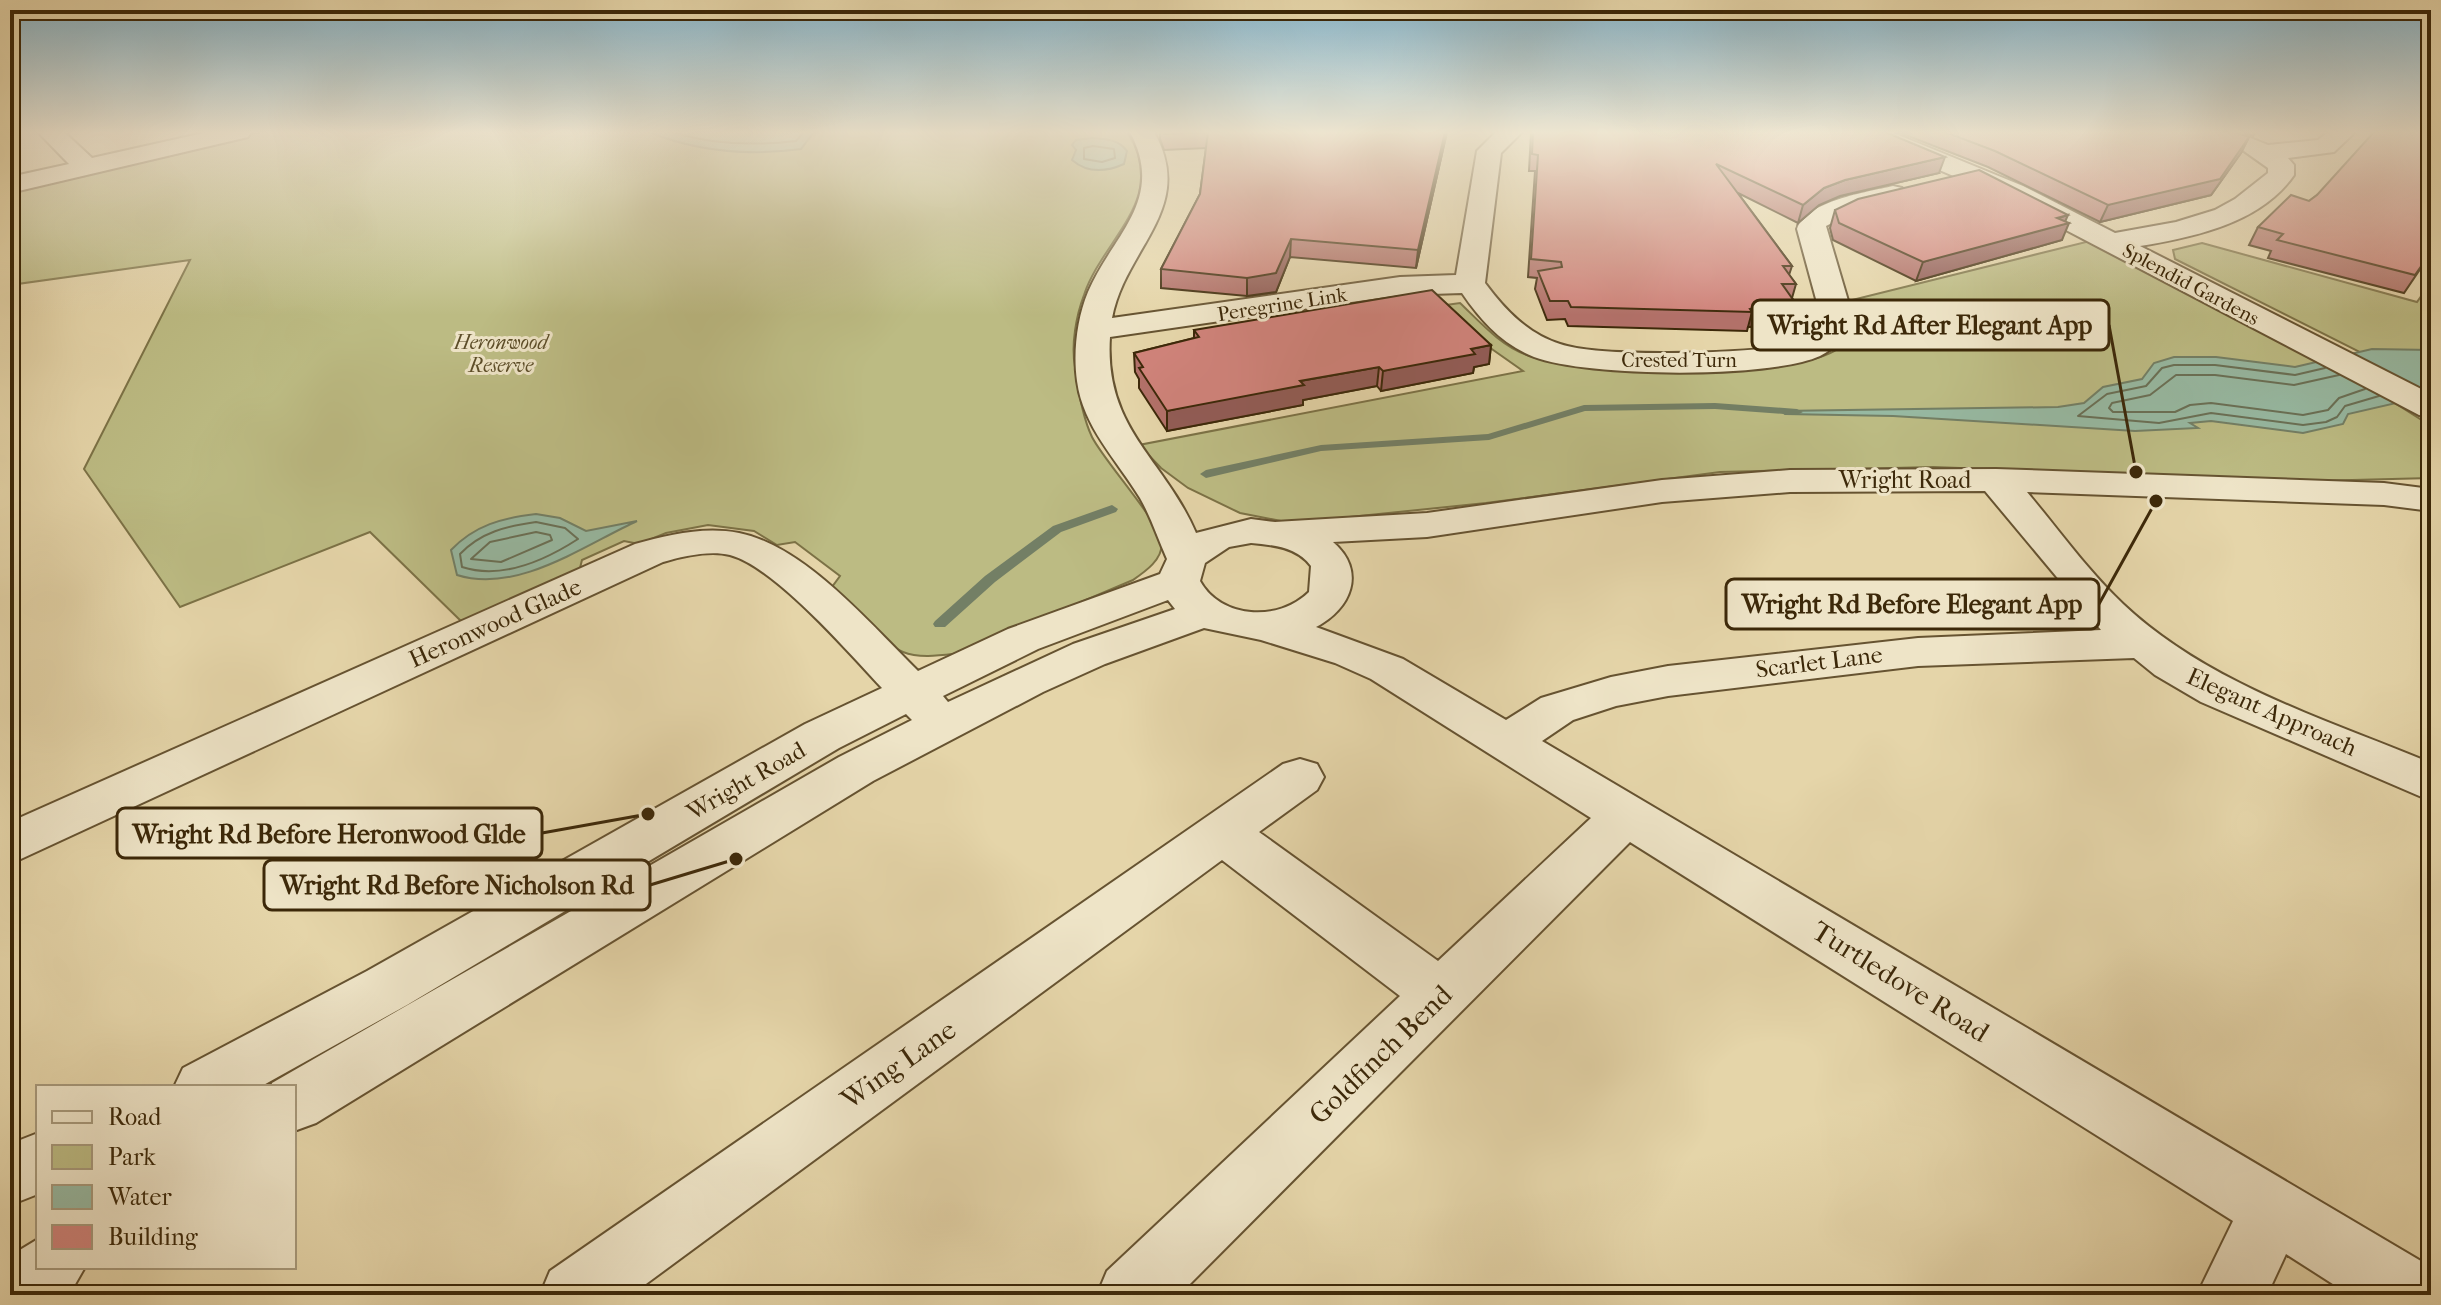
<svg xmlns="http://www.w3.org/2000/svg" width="2441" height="1305" viewBox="0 0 2441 1305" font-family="'IM FELL French Canon',serif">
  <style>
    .green { fill: #bcbb83; stroke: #7c7246; stroke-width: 2 }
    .water { fill: #97b9a2; stroke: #737f65; stroke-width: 2 }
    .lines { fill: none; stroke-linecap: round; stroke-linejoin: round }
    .shore { stroke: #6a7056; stroke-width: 2 }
    .stream { fill: #737f65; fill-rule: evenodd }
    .minor-casing { stroke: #665331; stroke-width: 4 }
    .minor { fill: #eee4c7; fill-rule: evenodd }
    .wall { fill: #b3716a; stroke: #3c2809; stroke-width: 2 }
    .shaded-wall { fill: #925c56; stroke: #3c2809; stroke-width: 2 }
    .building { fill: #d0837b; stroke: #3c2809; stroke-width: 2 }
    .labels { text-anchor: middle; stroke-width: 6; stroke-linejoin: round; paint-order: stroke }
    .far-street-label { font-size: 20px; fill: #3c2809; stroke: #eee4c7 }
    .far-park-label { font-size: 20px; font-style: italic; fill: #5c4d28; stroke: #eee4c7 }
    .street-label { font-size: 24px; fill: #3c2809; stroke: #eee4c7 }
    .near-street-label { font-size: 28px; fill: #3c2809; stroke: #eee4c7 }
    .leader { fill: none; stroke: #3c2809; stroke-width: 3 }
    .callout-dot { fill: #3c2809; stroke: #eee4c7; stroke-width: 3 }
    .callout { fill: #eee4c7; stroke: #3c2809; stroke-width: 3 }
    .callout-label { font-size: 26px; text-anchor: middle; font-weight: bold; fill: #3c2809 }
  </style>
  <rect width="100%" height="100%" fill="#e5d5a9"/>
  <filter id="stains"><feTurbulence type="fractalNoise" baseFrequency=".0025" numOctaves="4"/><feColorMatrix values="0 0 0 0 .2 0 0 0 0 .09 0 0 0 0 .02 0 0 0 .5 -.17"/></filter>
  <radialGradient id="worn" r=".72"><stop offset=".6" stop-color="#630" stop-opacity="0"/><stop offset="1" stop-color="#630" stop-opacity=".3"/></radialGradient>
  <g class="green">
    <path d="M260 132H1127C1171 197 1103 238 1084 295 1076 316 1071 345 1075 367 1078 390 1082 416 1092 437 1104 461 1162 525 1162 543 1162 560 1146 571 1133 580L961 653C943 655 920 659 903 652 877 641 852 607 832 587L840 576 795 542 777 545 754 531 708 525 666 533 639 544 624 541 582 560 579 572 464 624 370 532 180 607 84 469 190 260 10 285V191Z"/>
    <path d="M2090 241 2390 400 2431 426V478L2313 481 1933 467 1720 472 1486 503 1291 523 1240 513 1188 488 1161 468 1139 445 1523 371 1432 307 1460 303C1480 322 1501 346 1527 355 1581 375 1793 382 1839 348 1845 344 1850 335 1854 330L1852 300Z"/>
    <polygon points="2202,243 2417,302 2431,282 2431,388 2175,259 2173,250"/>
  </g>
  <g class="water">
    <path d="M649 132H812L813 133 801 149C749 156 698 152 649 132Z"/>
    <path d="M1092 138C1106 139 1118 139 1127 151L1124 164C1106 172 1087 173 1072 160L1076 150 1072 145 1076 140Z"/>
    <polygon points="2372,349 2431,350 2431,395 2348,414 2343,424 2303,433 2211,421 2190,423 2198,428 2135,431 1893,416 1785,414 1781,411 2058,407 2084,403 2103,387 2142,379 2154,363 2174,357 2216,357 2295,367"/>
    <path d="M536 514 560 518 586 531 637 521C583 546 517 594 457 575L451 550C475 525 502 518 536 514Z"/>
  </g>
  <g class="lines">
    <g class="shore">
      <path d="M672 132C713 145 753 146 796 141L804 132"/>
      <polygon points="1093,146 1114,149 1115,158 1102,162 1084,159 1084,148"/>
      <polyline points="2325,368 2295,375 2215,365 2174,365 2162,368 2146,386 2107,394 2078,416 2159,423 2211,413 2303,425 2326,422 2337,417 2345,406 2379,396"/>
      <polyline points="2339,375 2294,385 2215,375 2176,375 2150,395 2112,403 2109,408 2113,412 2175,412 2190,405 2211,403 2303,415 2328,410 2339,398 2365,389"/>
      <path d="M536 522 565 528 578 539C544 561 502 580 462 567L460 554C481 532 507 526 536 522Z"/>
      <polygon points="536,532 550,535 552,540 501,562 471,559 490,542"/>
    </g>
    <g class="stream">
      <polygon points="1715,403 1797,409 1803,412 1797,415 1715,409 1585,411 1489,440 1321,451 1206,478 1200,474 1206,470 1321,445 1488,434 1584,405"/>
      <polygon points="1112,505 1118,509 1116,512 1061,532 995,582 945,627 935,627 933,624 935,621 985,576 1053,526"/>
    </g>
    <g class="minor-casing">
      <g id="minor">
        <polygon points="38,132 64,132 92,158 208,132 251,132 248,137 10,193 10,177 69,164"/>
        <path d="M1130 132H1154C1197 208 1125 248 1112 318L1400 277 1456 275 1477 151 1496 132H1522L1501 153 1485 283C1505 310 1528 334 1560 344 1601 358 1734 353 1780 347L1807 337 1822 321 1797 229C1806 201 1867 192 1893 186L1902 188 1906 194 1902 200 1852 213 1826 226 1854 321C1845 336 1836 348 1820 356 1770 379 1586 377 1534 357 1502 344 1481 321 1462 293L1400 295 1110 337C1104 429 1163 457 1196 533L1251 519 1275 522 1427 513 1662 480 1790 470 1996 469 2384 483 2431 489V511L2384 505 2027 492C2058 529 2088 571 2123 604 2208 684 2325 719 2431 763V801L2201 702 2155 675 2134 658 1918 666 1668 696 1616 706 1573 720 1542 741 2431 1267V1295H2350L2286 1254 2267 1295H2197L2233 1221 1630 842 1179 1295H1097L1107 1271 1400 996 1222 860 631 1295H540L550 1271 1283 764 1300 759 1317 764 1324 777 1317 790 1259 832 1438 961 1591 818 1371 679 1335 663 1261 640 1204 628 1105 664 1043 692 873 781 316 1123 294 1131V1087H271L272 1083 839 757 912 720 906 714 839 748 407 1005 260 1087H174L183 1068 367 971 805 724 882 688C849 653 775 567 730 555 710 550 683 556 663 562L10 864V822L635 544C668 535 704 526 739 533 805 546 871 625 918 671L1008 629 1160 574 1167 559C1158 539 1151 517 1140 498 1117 460 1083 427 1077 381 1073 353 1077 318 1088 292 1113 234 1166 200 1130 132ZM1985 491 2101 630 1918 638 1668 666 1611 677 1541 698 1506 720 1403 659 1316 627C1351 609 1367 571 1333 542L1427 537 1662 502 1790 492ZM1251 543C1273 545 1297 547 1311 566L1309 592C1279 622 1221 619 1200 581L1205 563 1229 547ZM1168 600 1175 609 1073 644 948 702 943 696 1038 649Z"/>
        <path d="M1859 132H1891L2023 186 2115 233 2176 222 2215 210 2235 199 2268 173V168L2244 151 2204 137 2201 132H2236L2268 145 2318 140 2328 132H2355L2334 152 2288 158 2294 165V175C2261 223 2194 237 2140 246L2431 394V418L2419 415 2005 198 1862 137Z"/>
        <polygon points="38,1133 38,1194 10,1205 10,1144"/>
        <polygon points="38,1239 38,1267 85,1267 69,1295 10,1295 10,1256"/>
      </g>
    </g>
    <use href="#minor" class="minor"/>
  </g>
  <g class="wall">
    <polygon points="1160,132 1447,132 1416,268 1290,257 1276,292 1247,296 1161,288 1161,269 1200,194 1206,148 1164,150 1160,139"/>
    <polygon points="1531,132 1885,132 1939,173 1840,196 1819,205 1798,223 1738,193 1792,266 1789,275 1796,284 1792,298 1794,301 1788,320 1770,320 1769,325 1748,327 1747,331 1568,326 1565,319 1547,320 1535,289 1537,278 1528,277 1535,171 1529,171"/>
    <polygon points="1898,132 2234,132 2249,137 2241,153 2211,195 2100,222 1988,167"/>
    <polygon points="2243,132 2256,132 2253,136"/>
    <polygon points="2317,195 2431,253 2404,293 2268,258 2271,251 2249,245 2258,227 2309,201"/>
    <polygon points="1835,210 2065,221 2062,240 1916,281 1833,240 1830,228"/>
    <polygon points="1194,330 1491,345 1489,364 1474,367 1473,373 1381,391 1377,386 1303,400 1303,405 1167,431 1139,388 1139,379 1135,372 1134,353 1194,338"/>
  </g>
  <g class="shaded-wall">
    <polygon points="1445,132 1447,132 1416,268 1418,250"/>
    <polygon points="2249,137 2241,153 2211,195 2100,222 2108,205"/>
    <polygon points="1945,157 1939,173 1840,196 1819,205 1798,223 1803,205 1824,188 1845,180"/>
    <polygon points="2068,215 2064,224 2069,223 2062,240 1916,281 1923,262"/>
    <polygon points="1291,239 1290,257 1276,292 1247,296 1247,278"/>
    <polygon points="1774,306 1769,325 1748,327 1752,312 1750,309"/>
    <polygon points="1491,345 1489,364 1474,367 1473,373 1381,391 1383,371 1471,349"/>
    <polygon points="1379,367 1377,386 1303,400 1303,405 1167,431 1167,411 1300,381"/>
  </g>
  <g class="building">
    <polygon points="1163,132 1445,132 1418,250 1291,239 1276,273 1247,278 1161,269 1200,194 1208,132 1164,134"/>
    <polygon points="1533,132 1885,132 1945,157 1845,180 1824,188 1803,205 1716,164 1792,266 1783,266 1796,284 1782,284 1794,301 1770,301 1774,306 1750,309 1752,312 1571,307 1568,301 1550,301 1538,271 1562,267 1561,262 1531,259 1538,155 1532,154"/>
    <polygon points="1945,132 2234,132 2249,137 2220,179 2108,205 1995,151"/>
    <polygon points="2374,132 2431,132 2431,252 2415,275 2277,240 2283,234 2258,227 2291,195 2309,201 2317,195"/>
    <polygon points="1979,170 2068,215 2057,218 2069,223 1923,262 1839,223 1835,210 1858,199"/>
    <polygon points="1432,290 1491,345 1471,349 1475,354 1383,371 1379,367 1300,381 1304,385 1167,411 1139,368 1143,367 1134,353 1199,337 1194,330"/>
  </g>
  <linearGradient id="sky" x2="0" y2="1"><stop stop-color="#87b6cc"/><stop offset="0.42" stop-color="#f3ecd8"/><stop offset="1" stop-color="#f3ecd8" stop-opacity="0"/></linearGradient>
  <rect width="2441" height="315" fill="url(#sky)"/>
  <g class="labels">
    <g class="far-street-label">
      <text transform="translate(2191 284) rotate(28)" y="7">Splendid Gardens</text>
      <text transform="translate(1282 304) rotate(-9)" y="7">Peregrine Link</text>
      <text x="1679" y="367">Crested Turn</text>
    </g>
    <g class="far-park-label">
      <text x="501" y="349">Heronwood<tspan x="501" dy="23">Reserve</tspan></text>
    </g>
    <g class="street-label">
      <text x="1905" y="488">Wright Road</text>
      <text transform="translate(495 623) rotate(-24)" y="8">Heronwood Glade</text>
      <text transform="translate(1819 662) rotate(-7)" y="8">Scarlet Lane</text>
      <text transform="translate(2272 712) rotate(24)" y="8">Elegant Approach</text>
      <text transform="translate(746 781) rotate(-30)" y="8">Wright Road</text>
    </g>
    <g class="near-street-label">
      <text transform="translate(1901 981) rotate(32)" y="10">Turtledove Road</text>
      <text transform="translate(1380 1054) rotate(-44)" y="10">Goldfinch Bend</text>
      <text transform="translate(898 1064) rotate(-35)" y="10">Wing Lane</text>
    </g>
  </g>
  <path class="leader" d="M2136 472L2109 325M2156 501L2099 604M648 814L542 833M736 859L650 885"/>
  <g class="callout-dot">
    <circle cx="2136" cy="472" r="8"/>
    <circle cx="2156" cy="501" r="8"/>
    <circle cx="648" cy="814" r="8"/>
    <circle cx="736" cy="859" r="8"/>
  </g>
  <g class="callout">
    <rect x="1752" y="300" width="357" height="50" rx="8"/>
    <rect x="1726" y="579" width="373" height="50" rx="8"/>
    <rect x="117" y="808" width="425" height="50" rx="8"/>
    <rect x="264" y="860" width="386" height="50" rx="8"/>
  </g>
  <g class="callout-label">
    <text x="1930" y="334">Wright Rd After Elegant App</text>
    <text x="1912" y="613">Wright Rd Before Elegant App</text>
    <text x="329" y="843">Wright Rd Before Heronwood Glde</text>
    <text x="457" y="894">Wright Rd Before Nicholson Rd</text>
  </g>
  <rect width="2441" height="1305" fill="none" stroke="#e5d5a9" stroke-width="40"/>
  <rect x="12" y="12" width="2417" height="1281" fill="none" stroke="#3c2809" stroke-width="4"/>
  <rect x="20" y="20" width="2401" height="1265" fill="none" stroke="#3c2809" stroke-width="2"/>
  <rect x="36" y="1085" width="260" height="184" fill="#eee4c7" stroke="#a7997b" stroke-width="2"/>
  <rect x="52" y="1111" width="40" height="12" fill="#eee4c7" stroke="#a7997b" stroke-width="2"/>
  <text x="108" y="1125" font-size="24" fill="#3c2809">Road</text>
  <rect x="52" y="1145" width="40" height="24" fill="#bcbb83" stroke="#a7997b" stroke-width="2"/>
  <text x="108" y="1165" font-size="24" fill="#3c2809">Park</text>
  <rect x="52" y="1185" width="40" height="24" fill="#97b9a2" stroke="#a7997b" stroke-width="2"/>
  <text x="108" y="1205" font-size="24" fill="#3c2809">Water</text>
  <rect x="52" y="1225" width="40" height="24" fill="#d0837b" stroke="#a7997b" stroke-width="2"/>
  <text x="108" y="1245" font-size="24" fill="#3c2809">Building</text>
  <rect width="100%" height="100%" filter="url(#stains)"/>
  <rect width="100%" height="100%" fill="url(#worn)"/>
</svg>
